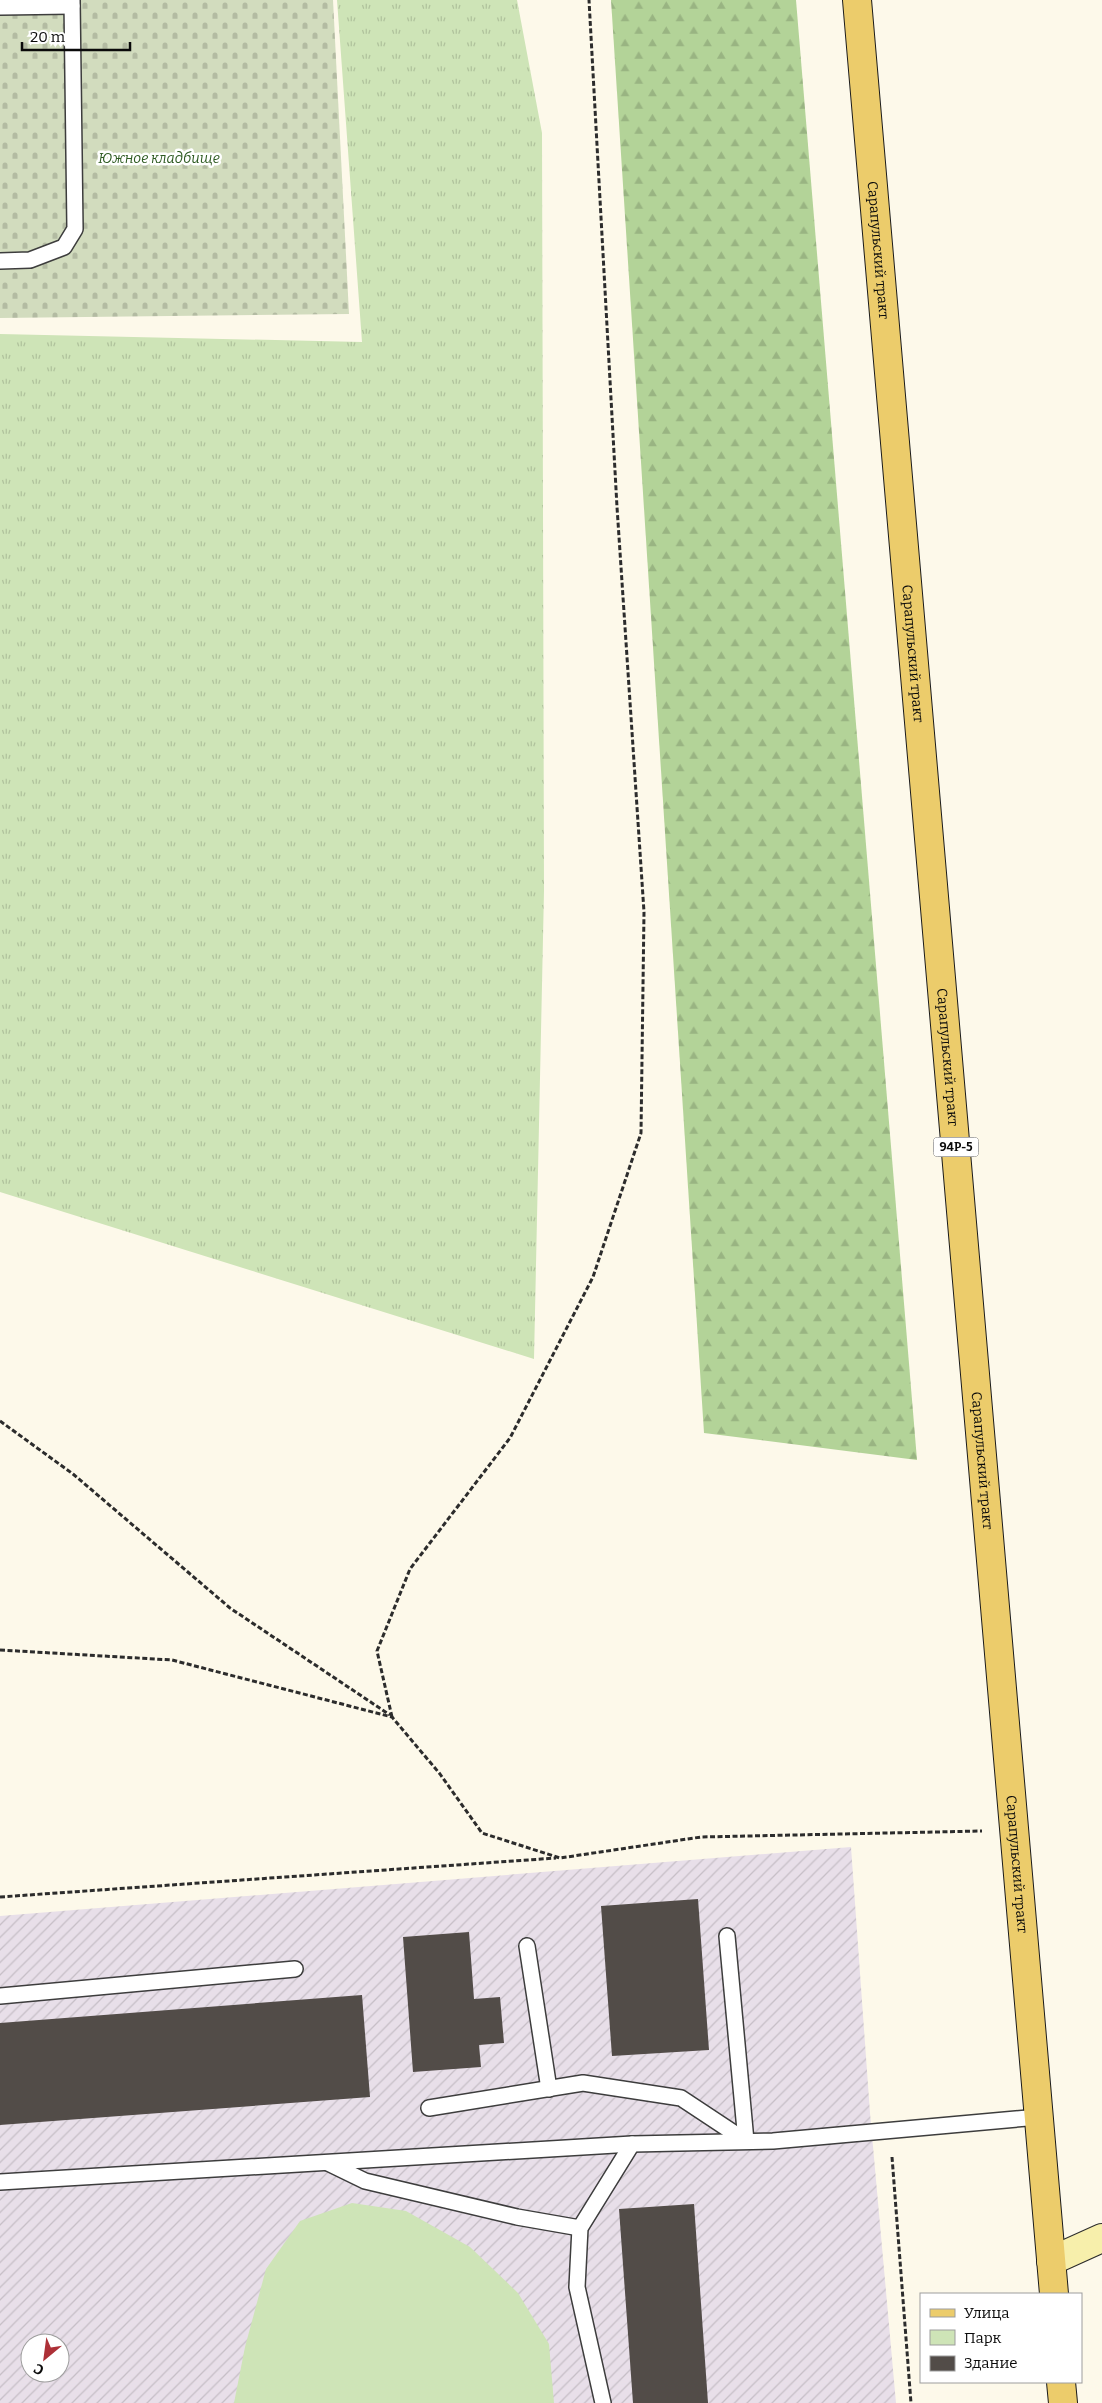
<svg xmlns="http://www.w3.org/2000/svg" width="1102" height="2403" viewBox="0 0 1102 2403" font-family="Bitter,serif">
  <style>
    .industrial { fill: url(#industrial-furrows); fill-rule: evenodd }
    .grass { fill: url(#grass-tufts) }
    .forest { fill: url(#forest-firs) }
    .cemetery { fill: url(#cemetery-stones) }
    .park { fill: #cee4b7 }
    .building { fill: #524c48 }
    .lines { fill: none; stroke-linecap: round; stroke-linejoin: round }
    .lane-casing { stroke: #3d3d3d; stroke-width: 18 }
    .secondary-casing { stroke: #2c2c2c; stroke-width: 30 }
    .primary-casing { stroke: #1b1b1b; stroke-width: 30 }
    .path { stroke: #2c2c2c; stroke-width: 3; stroke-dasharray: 5 2.5; stroke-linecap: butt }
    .lane { stroke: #fff; stroke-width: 15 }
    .secondary { stroke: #f7efab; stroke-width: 28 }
    .primary { stroke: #eccc6b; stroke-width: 28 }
    .labels { text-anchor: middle; stroke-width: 5; stroke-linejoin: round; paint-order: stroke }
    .shield { fill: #fff; stroke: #545454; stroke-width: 1 }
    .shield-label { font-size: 12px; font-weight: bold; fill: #0a0a0a }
    .park-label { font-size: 14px; font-style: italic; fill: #2e5b22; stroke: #fff }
    .street-label { font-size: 14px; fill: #0a0a0a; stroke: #fff }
  </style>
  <defs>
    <pattern id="industrial-furrows" width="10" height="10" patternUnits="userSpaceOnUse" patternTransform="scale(1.25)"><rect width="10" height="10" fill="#e8dfe9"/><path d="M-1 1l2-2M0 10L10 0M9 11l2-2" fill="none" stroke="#c6bec6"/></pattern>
    <pattern id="grass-tufts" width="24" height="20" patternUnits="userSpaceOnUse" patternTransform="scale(1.25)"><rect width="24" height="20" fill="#cee4b7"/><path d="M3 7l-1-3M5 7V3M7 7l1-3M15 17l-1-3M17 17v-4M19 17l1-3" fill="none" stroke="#b0c29c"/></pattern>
    <pattern id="forest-firs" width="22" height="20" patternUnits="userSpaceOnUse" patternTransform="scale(1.25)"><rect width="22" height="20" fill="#b3d398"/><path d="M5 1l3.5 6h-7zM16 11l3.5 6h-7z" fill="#99b482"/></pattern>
    <pattern id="cemetery-stones" width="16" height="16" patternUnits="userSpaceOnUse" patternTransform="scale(1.25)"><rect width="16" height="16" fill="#d2dcbe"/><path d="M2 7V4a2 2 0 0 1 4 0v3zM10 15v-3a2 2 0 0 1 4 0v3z" fill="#b3bba2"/></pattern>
  </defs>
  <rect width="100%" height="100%" fill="#fdf9ea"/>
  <path class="industrial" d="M851 1847 870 2113 896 2403H0V1916ZM30 2343H60V2373H30Z"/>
  <polygon class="grass" points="337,0 517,0 542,133 544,891 534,1359 0,1192 0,334 362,342"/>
  <polygon class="forest" points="611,0 796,0 917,1460 704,1433"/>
  <polygon class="cemetery" points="0,0 333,0 349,314 0,318"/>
  <polygon class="park" points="352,2203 406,2211 470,2247 518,2293 549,2344 554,2403 234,2403 245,2347 266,2269 300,2221"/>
  <g class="building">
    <polygon points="698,1899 709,2050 612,2056 601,1906"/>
    <polygon points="469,1932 474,1999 500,1997 504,2043 479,2045 481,2067 413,2072 403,1937"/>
    <polygon points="362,1995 370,2097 0,2125 0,2023"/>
    <polygon points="694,2204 708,2403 633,2403 619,2209"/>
  </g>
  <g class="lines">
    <g class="lane-casing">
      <g id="lane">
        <polyline points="0,7 72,6"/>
        <polyline points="0,261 30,260 64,247 75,229 72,0"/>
        <polyline points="727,1936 746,2141"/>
        <polyline points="527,1946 549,2089"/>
        <polyline points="0,1996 295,1969"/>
        <polyline points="429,2108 583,2083 681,2098 746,2141"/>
        <polyline points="328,2163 365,2181 517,2217 580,2228"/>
        <polyline points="0,2182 632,2144 773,2141 1039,2117"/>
        <polyline points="603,2403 577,2287 580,2228 632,2144"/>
      </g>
    </g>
    <g class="secondary-casing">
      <polyline id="secondary" points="1051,2261 1102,2238"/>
    </g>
    <g class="primary-casing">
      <g id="primary">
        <path id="s1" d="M857 0 1054 2294"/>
        <polyline points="1061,2382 1063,2403"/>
      </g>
    </g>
    <g class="path">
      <polyline points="0,1421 73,1474 230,1608 390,1715"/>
      <polyline points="0,1650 172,1660 392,1717 440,1774 482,1833 560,1858 701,1837 982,1831"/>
      <polyline points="392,1717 377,1651 410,1569 510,1438 593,1277 641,1133 644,912 617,507 589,0"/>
      <polyline points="0,1897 556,1858"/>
      <polyline points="892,2157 911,2403"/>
    </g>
    <use href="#lane" class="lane"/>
    <use href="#secondary" class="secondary"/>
    <use href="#primary" class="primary"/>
  </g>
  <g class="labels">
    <rect class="shield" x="933.5" y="1137.5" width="45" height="19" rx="4"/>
    <g class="shield-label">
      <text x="956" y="1151">94Р-5</text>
    </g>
    <g class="park-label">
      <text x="159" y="163">Южное кладбище</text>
    </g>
    <g class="street-label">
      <text dy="5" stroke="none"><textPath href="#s1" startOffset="251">Сарапульский тракт</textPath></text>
      <text dy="5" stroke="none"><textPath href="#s1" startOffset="656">Сарапульский тракт</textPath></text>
      <text dy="5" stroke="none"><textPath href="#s1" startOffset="1061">Сарапульский тракт</textPath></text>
      <text dy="5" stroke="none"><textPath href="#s1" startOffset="1466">Сарапульский тракт</textPath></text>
      <text dy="5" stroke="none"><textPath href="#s1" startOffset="1871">Сарапульский тракт</textPath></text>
    </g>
  </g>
  <rect x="920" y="2293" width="162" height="90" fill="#ffffff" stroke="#9d9d9d"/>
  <rect x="930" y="2309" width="25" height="8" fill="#eccc6b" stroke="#9d9d9d"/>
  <text x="964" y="2318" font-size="15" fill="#0a0a0a">Улица</text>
  <rect x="930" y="2330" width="25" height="15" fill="#cee4b7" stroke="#9d9d9d"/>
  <text x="964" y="2343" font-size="15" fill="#0a0a0a">Парк</text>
  <rect x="930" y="2356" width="25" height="15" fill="#524c48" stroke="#9d9d9d"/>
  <text x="964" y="2368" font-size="15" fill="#0a0a0a">Здание</text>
  <g transform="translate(45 2358) rotate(209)"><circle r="24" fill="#ffffff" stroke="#9d9d9d"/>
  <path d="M0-4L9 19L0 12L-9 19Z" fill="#ad3037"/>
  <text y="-8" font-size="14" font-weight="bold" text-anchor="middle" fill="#0a0a0a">С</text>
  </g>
  <path d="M22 42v8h108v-8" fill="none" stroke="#0a0a0a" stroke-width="2.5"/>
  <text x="30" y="42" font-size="15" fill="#0a0a0a" stroke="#ffffff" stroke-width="4" paint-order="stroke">20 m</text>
</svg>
